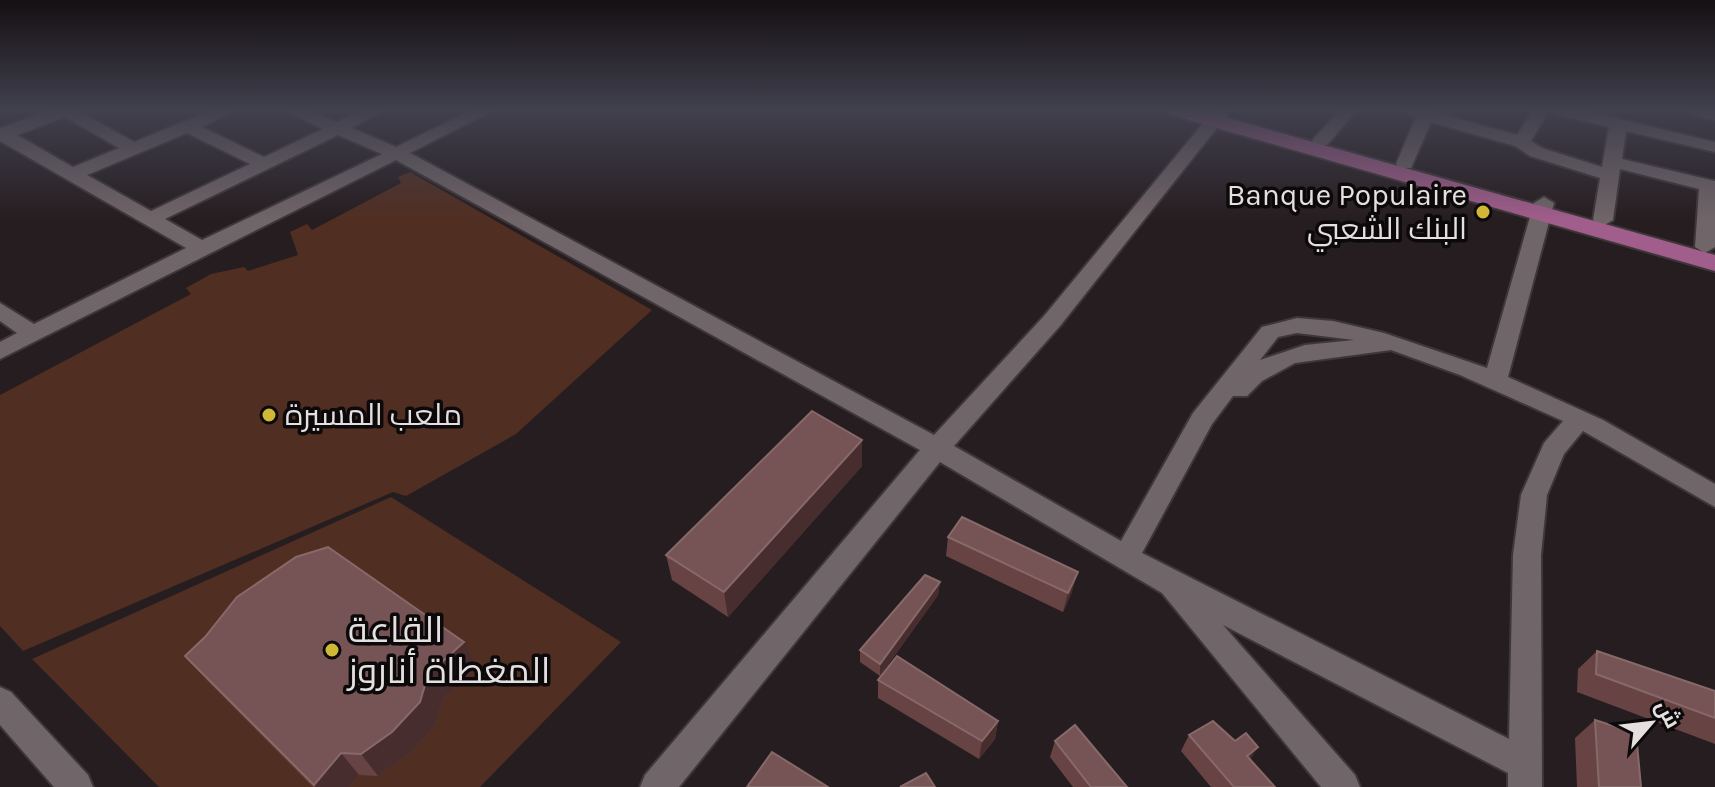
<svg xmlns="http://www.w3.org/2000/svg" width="1715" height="787" viewBox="0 0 1715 787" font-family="Karla,Cairo,sans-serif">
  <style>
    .green { fill: #512e22 }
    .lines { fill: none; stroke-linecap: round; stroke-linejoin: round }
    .minor-casing { stroke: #3e3739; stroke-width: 4 }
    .major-casing { stroke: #3e3739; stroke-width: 4 }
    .minor { fill: #706568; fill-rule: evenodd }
    .major { fill: #a15d8b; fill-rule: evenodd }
    .wall { fill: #684344 }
    .shaded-wall { fill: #482d2e }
    .building { fill: #765455; stroke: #87696a; stroke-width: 2 }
    .poi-dot { fill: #d1b736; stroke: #0c090a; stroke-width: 3 }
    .labels { text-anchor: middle; stroke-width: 7; stroke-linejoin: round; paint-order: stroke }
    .poi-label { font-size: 30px; fill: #e5dfe0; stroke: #0c090a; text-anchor: end }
    .near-poi-label { font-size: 36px; fill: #e5dfe0; stroke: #0c090a; text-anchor: start }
  </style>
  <rect width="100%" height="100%" fill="#261d20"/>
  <g class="green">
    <polygon points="410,172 652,310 516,434 406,496 393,492 23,651 0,626 0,395 191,294 186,288 211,274 244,267 248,271 298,255 290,232 307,224 312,230 401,183 398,177"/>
    <polygon points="391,497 621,642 480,787 159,787 32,659"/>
  </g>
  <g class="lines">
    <g class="minor-casing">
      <g id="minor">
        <path d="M51 110H77L134 142 212 110H235L202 127 264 157 323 129 285 110H308L337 122 362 110H384L352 128 396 147 472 110H494L410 153 934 435 1044 316 1214 110H1231L1060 326 954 446 1121 541 1193 413 1262 327 1297 318 1333 321 1384 333 1487 368 1534 203 1544 197 1554 203 1508 377 1603 420 1715 484V507L1583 431 1564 454 1547 495 1541 555 1542 787H1508V773L1223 625 1355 775 1360 787H1321L1162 593 940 462 679 787H640L645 775 920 450 396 160 0 359V342L17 333 0 321V303L34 324 186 248 0 141V128ZM65 117 119 148 73 167 17 135ZM187 133 250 164 151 211 87 175ZM338 135 382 154 202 240 165 219ZM1297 333 1354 340 1305 345 1260 360 1278 337ZM1391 350 1460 375 1563 421 1544 443 1521 495 1513 555 1509 739 1142 553 1212 424 1233 396H1247L1262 381 1295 363Z"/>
        <polygon points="1340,110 1357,110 1327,145 1315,145 1312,141 1315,137"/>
        <polygon points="1400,110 1427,110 1517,135 1533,110 1549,110 1531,141 1542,148 1602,167 1609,127 1554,114 1552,110 1582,110 1715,142 1715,152 1626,131 1622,159 1715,181 1715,247 1705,253 1695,247 1699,189 1620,169 1613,220 1603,226 1596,224 1593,220 1600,178 1530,156 1515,146 1431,122 1411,168 1399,168 1396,164 1416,117"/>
        <polygon points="1687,110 1715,110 1715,120 1689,114"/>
        <polygon points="0,687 11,692 88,775 93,787 54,787 0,725"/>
      </g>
    </g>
    <g class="major-casing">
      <polygon id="major" points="1165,110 1199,110 1715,255 1715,271 1168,114"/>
    </g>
    <use href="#minor" class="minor"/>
    <use href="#major" class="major"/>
  </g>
  <g class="wall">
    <polygon points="862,466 728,617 672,580 666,555"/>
    <polygon points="948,537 1072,592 1063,612 946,556"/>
    <polygon points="940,582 938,595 880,676 860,662 860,650"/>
    <polygon points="205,637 477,666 443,699 435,726 408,755 378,776 359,775 350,787 313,787 207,680 185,656"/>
    <polygon points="1597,651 1715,691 1715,744 1577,692 1578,669"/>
    <polygon points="878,680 998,721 995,739 979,759 878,698"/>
    <polygon points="1595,720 1641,787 1577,787 1575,738"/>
    <polygon points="1189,735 1250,760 1275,787 1211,787 1181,751"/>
    <polygon points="1055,741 1127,787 1073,787 1050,757"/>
  </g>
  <g class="shaded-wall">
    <polygon points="862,440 862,466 728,617 724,592"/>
    <polygon points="1078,572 1072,592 1063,612 1068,593"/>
    <polygon points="940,582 938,595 880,676 880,664"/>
    <polygon points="464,642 477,666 443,699 435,726 408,755 378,776 361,754 428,675"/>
    <polygon points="998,721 995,739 979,759 982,741"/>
    <polygon points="1258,747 1248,763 1247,756"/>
    <polygon points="341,753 359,775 350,787 315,787 314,785"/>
  </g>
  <g class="building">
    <polygon points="812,411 862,440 724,592 666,555"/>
    <polygon points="962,517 1078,572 1068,593 948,537"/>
    <polygon points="328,547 464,642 428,675 420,702 392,732 361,754 341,753 314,785 185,656 205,637 237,597 296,557"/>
    <polygon points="925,575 940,582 880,664 860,650"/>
    <polygon points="1597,651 1715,691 1715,718 1596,674"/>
    <polygon points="897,656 998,721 982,741 878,680"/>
    <polygon points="1595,720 1636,733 1641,787 1599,787"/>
    <polygon points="1213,721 1235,741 1246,733 1258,747 1247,756 1275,787 1234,787 1189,735"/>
    <polygon points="1075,725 1127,787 1091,787 1055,741"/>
    <polygon points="772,752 828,787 747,787"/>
    <polygon points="926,773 935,787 900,787"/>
  </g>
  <linearGradient id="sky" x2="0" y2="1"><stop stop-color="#151012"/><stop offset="0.5" stop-color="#41404e"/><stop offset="1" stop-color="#41404e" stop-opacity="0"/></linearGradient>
  <rect width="1715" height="220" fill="url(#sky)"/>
  <g class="poi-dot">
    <circle cx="1483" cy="212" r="8"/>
    <circle cx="269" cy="415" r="8"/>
    <circle cx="332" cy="650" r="8"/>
  </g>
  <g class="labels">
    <g class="poi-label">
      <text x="1467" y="205">Banque Populaire<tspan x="1467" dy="34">البنك الشعبي</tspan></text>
      <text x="285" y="425" text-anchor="start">ملعب المسيرة</text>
    </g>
    <g class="near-poi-label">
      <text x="348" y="642">القاعة<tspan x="348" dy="41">المغطاة أناروز</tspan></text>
    </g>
  </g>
  <g transform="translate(1651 723) rotate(62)" stroke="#0c090a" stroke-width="6" paint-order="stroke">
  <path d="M0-6L14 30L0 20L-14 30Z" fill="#e5dfe0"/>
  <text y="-12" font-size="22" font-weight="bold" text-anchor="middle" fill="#e5dfe0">ش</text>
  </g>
</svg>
